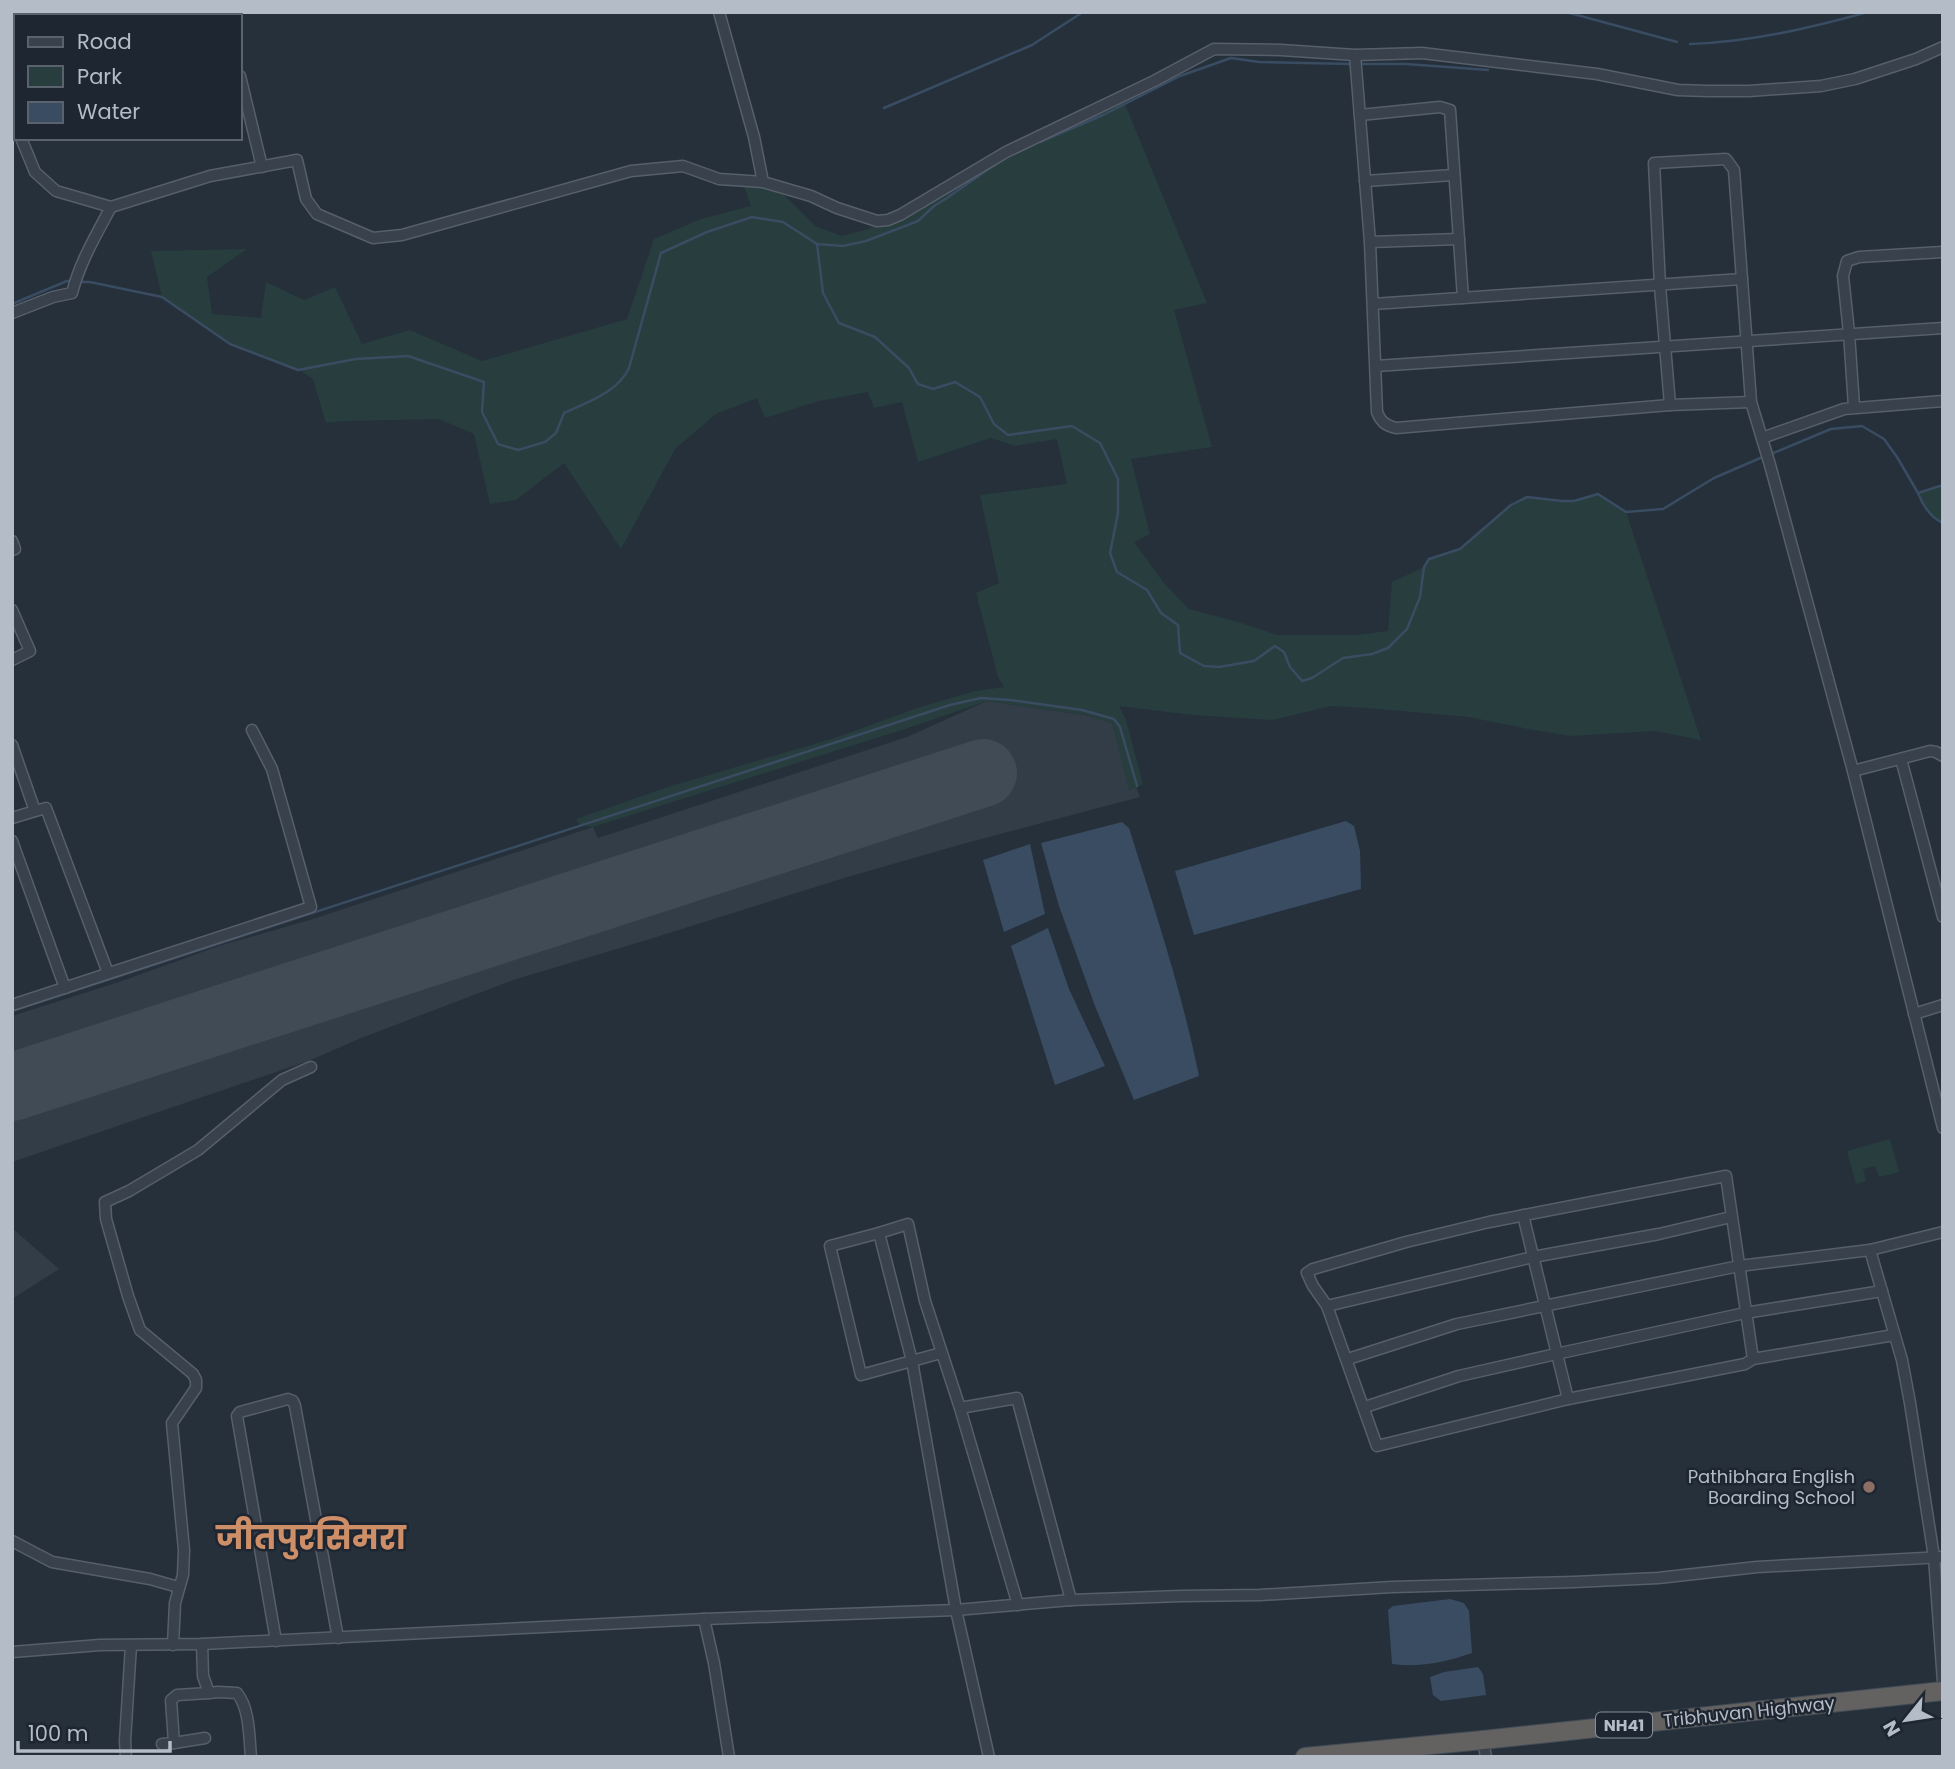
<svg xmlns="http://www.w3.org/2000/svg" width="1955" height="1769" viewBox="0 0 1955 1769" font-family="Poppins,'Noto Sans Devanagari',sans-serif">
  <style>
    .airport { fill: #333d48 }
    .green { fill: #283d3d }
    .water { fill: #394c62 }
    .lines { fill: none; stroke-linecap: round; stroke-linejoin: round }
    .stream { stroke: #394c62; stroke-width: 2.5 }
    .runway { stroke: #404b56; stroke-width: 68 }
    .minor-casing { stroke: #565f6a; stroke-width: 13 }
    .trunk-casing { stroke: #434c57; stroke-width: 20 }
    .minor { stroke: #38414c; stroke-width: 10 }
    .trunk { stroke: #646261; stroke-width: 18 }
    .education-dot { fill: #8d6e63; stroke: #1d2631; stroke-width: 2.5 }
    .labels { text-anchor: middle; stroke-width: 5; stroke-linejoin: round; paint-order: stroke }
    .shield { fill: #1d2631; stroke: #878f9a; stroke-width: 2 }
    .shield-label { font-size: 16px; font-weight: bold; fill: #b4bcc7 }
    .poi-label { font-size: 18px; fill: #b4bcc7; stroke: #1d2631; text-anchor: end }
    .street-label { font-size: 18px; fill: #b4bcc7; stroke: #1d2631 }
    .town-label { font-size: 32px; font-weight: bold; fill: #ce8f68; stroke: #1d2631 }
  </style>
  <rect width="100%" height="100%" fill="#25303b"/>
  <g class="airport">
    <polygon points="987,701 1085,715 1112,723 1140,797 966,843 844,878 650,939 513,980 361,1038 311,1060 12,1162 12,1016 119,982 219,946 313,919 593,827 598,838 907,737"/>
    <polygon points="12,1228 59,1269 12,1299"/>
  </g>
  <g class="green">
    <polygon points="1122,97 1207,303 1174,310 1212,447 1131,459 1150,534 1134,542 1164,583 1189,609 1238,622 1277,635 1356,635 1388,631 1392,582 1424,567 1429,559 1460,549 1505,510 1527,497 1562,501 1574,501 1598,494 1626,512 1701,740 1655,731 1570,736 1528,729 1468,717 1368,708 1331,706 1273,720 1192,715 1119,706 1126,720 1143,784 1129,791 1112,723 1085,715 987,701 905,729 593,827 580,825 576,819 668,787 838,737 917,708 975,691 1004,687 998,677 976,593 999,583 980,495 1067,484 1057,439 1015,446 991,438 918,462 902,402 874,408 868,392 819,401 765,418 757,398 716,414 675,449 621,549 564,463 516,500 490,504 474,434 439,419 346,421 326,423 313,379 298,369 230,344 162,297 151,251 247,249 207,277 212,314 261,318 266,282 304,300 335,287 362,344 410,330 482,361 627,319 654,239 701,219 751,206 741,177 779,190 815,226 842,236 868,229 910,211 943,190"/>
    <path d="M1943 485V523C1930 517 1923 506 1918 493Z"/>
    <polygon points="1890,1139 1899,1172 1879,1177 1875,1166 1863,1169 1866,1181 1856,1184 1847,1151"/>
  </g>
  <g class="water">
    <polygon points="1346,821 1354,826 1360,851 1361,889 1194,935 1175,871"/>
    <path d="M1122 822 1129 828C1155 910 1182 992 1199 1076L1134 1100 1095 1006 1059 906 1041 843Z"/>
    <polygon points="1030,844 1045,914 1004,932 983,860"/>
    <polygon points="1048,928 1069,989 1105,1066 1055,1085 1011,946"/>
    <path d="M1450 1599 1464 1603 1469 1611 1472 1653C1446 1662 1419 1668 1392 1664L1388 1610 1393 1606Z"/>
    <polygon points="1478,1667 1483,1674 1486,1695 1441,1701 1433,1695 1430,1677 1444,1672"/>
  </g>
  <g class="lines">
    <g class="stream">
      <polyline points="1566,12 1677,42"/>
      <path d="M1690 44C1751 42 1810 28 1868 12"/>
      <polyline points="1358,64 1406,64 1488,70"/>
      <polyline points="884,108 1032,45 1083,12"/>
      <polyline points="1040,142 1103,115 1180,76 1231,58 1259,62 1351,64"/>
      <polyline points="817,244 843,246 866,241 918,221 934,206 947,198 996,164"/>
      <path d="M77 282H90L162 297 230 344 298 370 356 359 408 356 484 382 482 412 498 444 518 450 545 442 556 433 564 413C588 402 618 392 629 368L661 253 707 232 752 217 783 222 817 244 823 293 839 323 875 337 909 368 918 384 933 389 955 382 980 397 994 424 1008 435 1072 426 1100 443 1118 479V513L1110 553 1117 572 1147 590 1161 613 1178 625 1180 653 1204 666 1219 667 1254 661 1275 646 1284 652 1290 667 1302 681 1312 678 1343 658 1372 654 1388 648 1407 629 1420 597 1424 567 1429 559 1460 549 1511 505 1527 497 1562 501H1574L1598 494 1626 512 1663 509 1714 478 1765 456"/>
      <polyline points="12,304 67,281 71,281"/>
      <polyline points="1771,454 1831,429 1862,426 1884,439 1897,457 1918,493 1943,485"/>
      <path d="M1918 493C1923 506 1930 517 1943 523"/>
      <polyline points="12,1011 950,705 981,698 1010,700 1082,710 1114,719 1120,727 1137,786"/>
    </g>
    <polyline class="runway" points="12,1087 983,773"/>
    <g class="minor-casing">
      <g id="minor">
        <polyline points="218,12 219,16"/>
        <polyline points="719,12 754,137 763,182 811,196 837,208 877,221 888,220 900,215 1006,152 1154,81 1214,49 1281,50 1355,55 1422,53 1597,74 1678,90 1708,91 1749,91 1821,86 1855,79 1916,59 1943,47"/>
        <path d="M1355 55 1370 242 1377 412C1381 422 1385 425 1396 428L1670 405 1751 402"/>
        <polyline points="240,76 262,167"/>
        <polyline points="12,111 16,122"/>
        <polyline points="1360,115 1440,107 1450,110 1463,298"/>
        <polyline points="21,138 35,172 56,191 111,207 210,176 297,160 306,199 317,214 373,238 402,235 631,171 683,166 719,179 763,182"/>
        <polyline points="1365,181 1453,175"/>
        <polyline points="1370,242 1459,239"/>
        <polyline points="1373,304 1742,279"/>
        <path d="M12 313 53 297 72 293C80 262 96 235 111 207"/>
        <polyline points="1376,366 1943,328"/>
        <polyline points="1670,405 1660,286 1654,163 1726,159 1734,170 1751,402 1770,465 1853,771 1943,1128"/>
        <polyline points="1854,407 1849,333 1843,276 1847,261 1859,257 1943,252"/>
        <polyline points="1762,438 1844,409 1943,401"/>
        <polyline points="12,541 15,549 12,550"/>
        <polyline points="12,610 30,651 12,660"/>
        <polyline points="12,745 35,811 12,818"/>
        <polyline points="1901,759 1943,917"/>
        <polyline points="1853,771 1930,751 1936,752 1943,756"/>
        <polyline points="35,811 46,808 108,973"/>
        <polyline points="12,841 65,988"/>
        <polyline points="12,1005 311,907 272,769 252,730"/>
        <polyline points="1914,1014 1943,1005"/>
        <polyline points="1523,1215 1568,1399"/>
        <polyline points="879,1233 912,1361 956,1610 989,1757"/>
        <polyline points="1870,1250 1902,1360 1910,1403 1934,1557 1943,1682"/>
        <polyline points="1327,1306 1533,1257 1659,1234 1731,1217"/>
        <polyline points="941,1353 861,1375 830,1246 879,1233 908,1224 925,1301 960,1408 1018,1605"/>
        <polyline points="1348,1359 1457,1324 1739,1266 1870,1250 1943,1232"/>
        <polyline points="1753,1359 1745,1364 1568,1399 1377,1446 1327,1306 1313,1286 1307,1273 1313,1269 1406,1242 1489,1222 1726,1176 1753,1359 1894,1335"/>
        <polyline points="1365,1407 1459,1376 1556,1354 1745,1313 1882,1291"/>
        <polyline points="960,1408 1017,1398 1071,1600"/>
        <polyline points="12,1541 52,1562 150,1579 178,1587"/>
        <polyline points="704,1619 956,1610 1071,1600 1181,1596 1260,1595 1392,1587 1574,1582 1658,1578 1757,1567 1943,1557"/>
        <polyline points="276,1641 237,1416 240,1412 288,1399 293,1401 295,1406 338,1638"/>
        <path d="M202 1644 203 1676 209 1693 218 1692 237 1693C250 1709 249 1737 251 1757"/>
        <polyline points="173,1645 175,1603 183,1575 184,1550 172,1423 196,1388 196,1380 193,1374 140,1330 128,1296 106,1219 105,1202 129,1191 198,1150 282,1080 311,1067"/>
        <polyline points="12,1652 100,1645 202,1644 704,1619 714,1663 729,1757"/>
        <polyline points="1483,1740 1486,1757"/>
        <polyline points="174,1743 205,1738"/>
        <polyline points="162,1744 174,1743 171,1700 177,1695 209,1693"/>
        <polyline points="126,1757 125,1741 131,1645"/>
      </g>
    </g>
    <g class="trunk-casing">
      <polyline id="trunk" points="1305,1757 1483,1740 1943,1691"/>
    </g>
    <use href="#minor" class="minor"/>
    <use href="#trunk" class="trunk"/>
  </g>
  <circle class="education-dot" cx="1869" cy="1487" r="7"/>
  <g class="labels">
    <rect class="shield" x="1596" y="1712.5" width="56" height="25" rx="5"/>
    <g class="shield-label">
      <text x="1624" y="1731">NH41</text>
    </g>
    <g class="poi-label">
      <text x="1855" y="1483">Pathibhara English<tspan x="1855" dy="21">Boarding School</tspan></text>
    </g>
    <g class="street-label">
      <text transform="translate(1749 1712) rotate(-6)" y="6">Tribhuvan Highway</text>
    </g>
    <g class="town-label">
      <text x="311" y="1549">जीतपुरसिमरा</text>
    </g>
  </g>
  <rect width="1955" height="1769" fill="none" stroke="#b4bcc7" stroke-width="28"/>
  <rect x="14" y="14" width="228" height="126" fill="#1d2631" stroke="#59626d" stroke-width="2"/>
  <rect x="28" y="37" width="35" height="10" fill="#38414c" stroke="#59626d" stroke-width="2"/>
  <text x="77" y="49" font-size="21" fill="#b4bcc7">Road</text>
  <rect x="28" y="66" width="35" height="21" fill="#283d3d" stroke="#59626d" stroke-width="2"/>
  <text x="77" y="84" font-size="21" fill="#b4bcc7">Park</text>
  <rect x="28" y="102" width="35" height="21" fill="#394c62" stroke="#59626d" stroke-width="2"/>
  <text x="77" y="119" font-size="21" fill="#b4bcc7">Water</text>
  <g transform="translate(1906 1720) rotate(240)" stroke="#1d2631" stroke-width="5" paint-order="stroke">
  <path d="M0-5L12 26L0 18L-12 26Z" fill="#b4bcc7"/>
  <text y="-10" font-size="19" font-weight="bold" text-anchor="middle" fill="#b4bcc7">N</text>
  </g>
  <path d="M18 1741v10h152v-10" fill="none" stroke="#b4bcc7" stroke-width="3.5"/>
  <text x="28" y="1741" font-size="21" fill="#b4bcc7" stroke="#1d2631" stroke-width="5" paint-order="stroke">100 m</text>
</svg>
